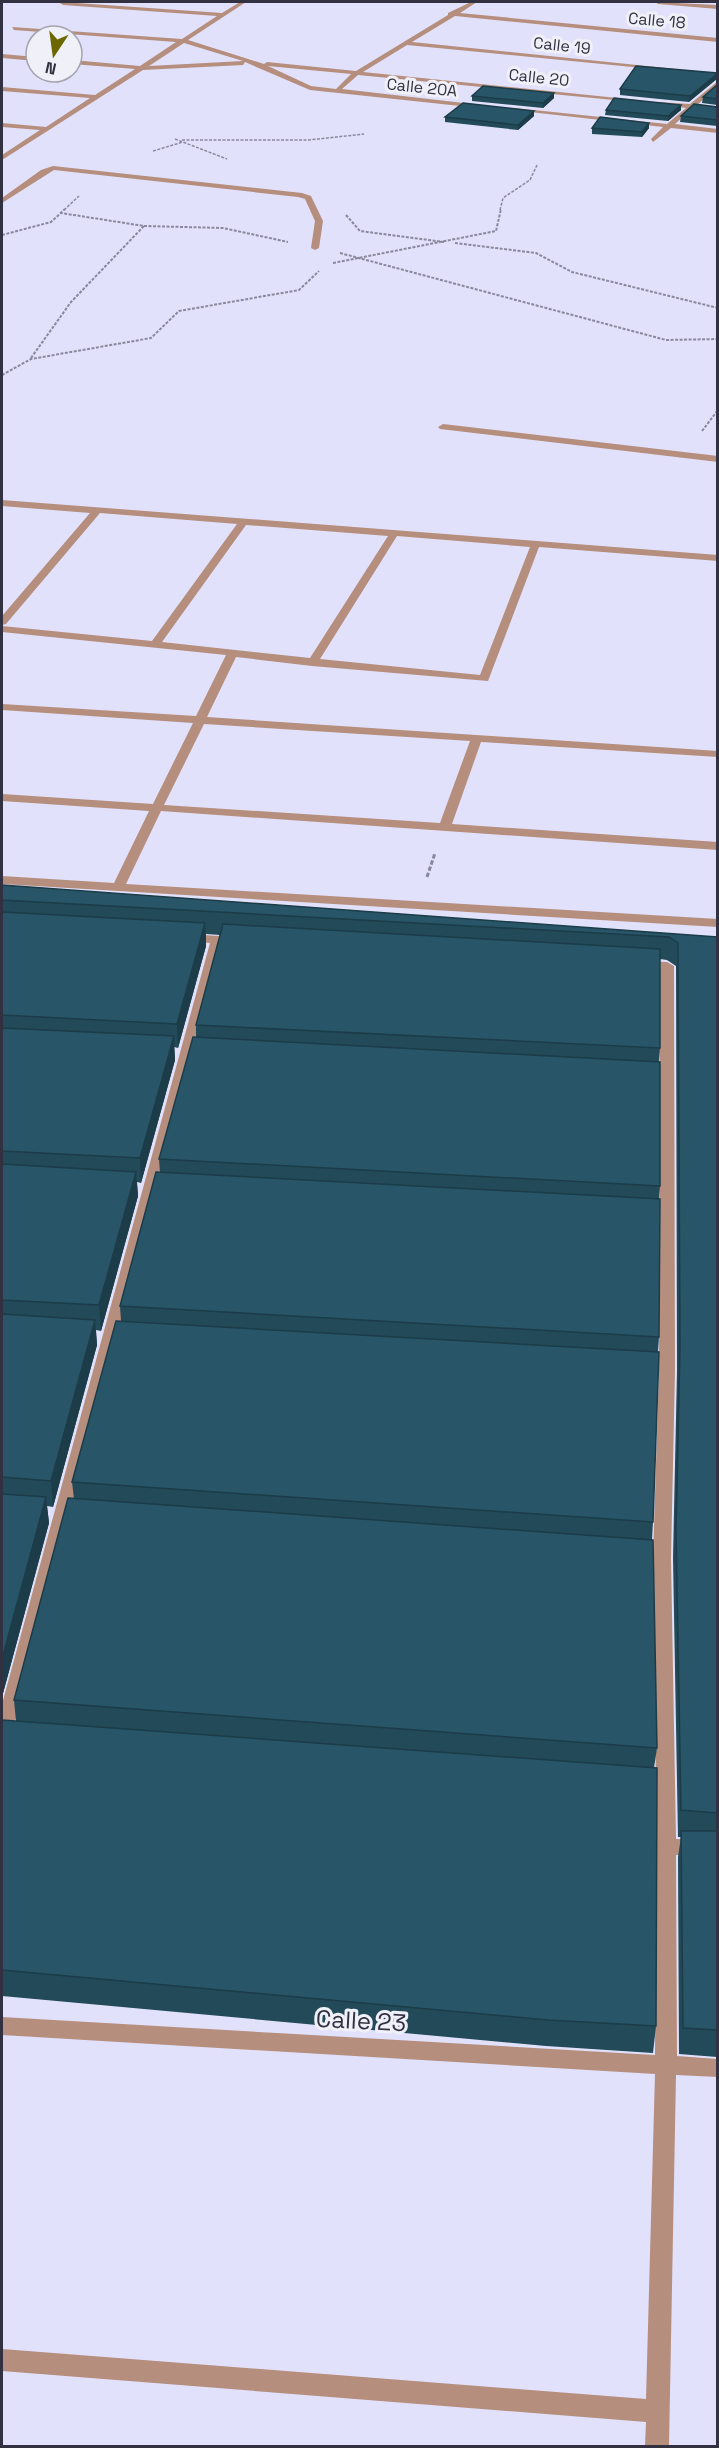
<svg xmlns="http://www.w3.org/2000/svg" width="719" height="2448" viewBox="0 0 719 2448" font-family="'Space Grotesk',sans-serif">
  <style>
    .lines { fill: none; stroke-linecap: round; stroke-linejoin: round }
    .path-far2 { stroke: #89889d; stroke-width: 1.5; stroke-dasharray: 3 1.5; stroke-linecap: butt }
    .path-far1 { stroke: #89889d; stroke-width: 2; stroke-dasharray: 3 1.5; stroke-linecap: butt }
    .path { stroke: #89889d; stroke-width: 3; stroke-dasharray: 4.5 2; stroke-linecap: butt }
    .service { fill: #b58e7d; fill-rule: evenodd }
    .minor { fill: #b58e7d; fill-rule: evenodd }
    .wall { fill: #224a59 }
    .shaded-wall { fill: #1c3c49 }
    .building { fill: #285668; stroke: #1c3c49; stroke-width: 1.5 }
    .labels { text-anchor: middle; stroke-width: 6; stroke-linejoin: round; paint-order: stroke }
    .far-street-label { font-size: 16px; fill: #313141; stroke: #f0f0f9 }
    .near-street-label { font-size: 24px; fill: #313141; stroke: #f0f0f9 }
  </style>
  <rect width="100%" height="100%" fill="#e2e1fb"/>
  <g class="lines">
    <g class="path-far2">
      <polyline points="175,139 227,159"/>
      <polyline points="182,140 309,140 364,134"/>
      <polyline points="153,151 183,142"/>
      <polyline points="64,210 79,196"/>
      <polyline points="500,210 503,198 530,180 537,165"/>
    </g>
    <g class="path-far1">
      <polyline points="346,215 360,231 444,242"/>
      <polyline points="144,226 223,228 288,242"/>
      <polyline points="2,235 51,222 65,209"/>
      <polyline points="455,243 536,253 572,272 718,308"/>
      <polyline points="340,253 666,340 718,339"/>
      <polyline points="333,263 496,231 501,209"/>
      <polyline points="31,358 71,302 144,226 61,213"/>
      <polyline points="2,375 31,359 151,338 179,311 299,290 319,271"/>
      <polyline points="702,431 718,410"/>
    </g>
    <polyline class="path" points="427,877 435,853"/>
    <polygon class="service" points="443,424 718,456 718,462 440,429 438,427"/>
    <g class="minor">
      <path d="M62 2 222 13 240 2H246L188 40 264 64 267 62 356 71 448 15V13L471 2H477L460 13 718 38V42L455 16 412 42 676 69 673 71 407 45 363 72 637 100 634 102 358 75 342 89 481 105 479 108 310 90 245 62 243 65 143 70 2 160V155L40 130 2 127V123L46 127 90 98 2 91V87L95 95 135 69 72 64V60L140 66 176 42 14 30 12 27 182 39 217 16 63 5 60 3ZM184 43 243 61 149 66ZM268 66 351 74 336 89 311 86Z"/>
      <polygon points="655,2 718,5 718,9 658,4"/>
      <polygon points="2,54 36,57 36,61 2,58"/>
      <polygon points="718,81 718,87 697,105 718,107 718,111 693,108 675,124 718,129 718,133 671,128 653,142 651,139 663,127 512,110 515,108 667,124 686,108 661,105 659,102 690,104"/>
      <polygon points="53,166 302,193 311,196 323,221 319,248 315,250 311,248 315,221 305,199 298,197 54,170 2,203 2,198 41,170"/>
      <path d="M2 500 718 555V561L539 547 488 681 312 666 236 657 207 717 718 751V757L481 742 452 824 718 842V850L161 811 126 884 718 919V927L2 884V876L114 883 149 811 2 801V794L153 804 193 723 2 710V704L196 716 226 655 2 632V626L152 641 237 524 100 513 6 624 2 625V616L90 513 2 506ZM246 525 388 536 310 658 162 642ZM397 536 530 547 480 675 320 659ZM204 724 470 741 440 823 164 805Z"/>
      <polygon points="186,934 237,937 243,941 237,945 222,944 11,1737 9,1742 2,1744 2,1704 210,943 181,941 180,938 181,935"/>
      <polygon points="642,961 667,962 674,966 675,1371 671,1558 676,1839 718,1840 718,1856 676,1855 677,2056 718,2059 718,2077 676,2075 669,2446 645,2446 646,2422 2,2371 2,2349 646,2399 655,2074 2,2035 2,2017 655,2055 656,1851 654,1847 656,1785 653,1558 659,1371 660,970 637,968 635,965"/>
    </g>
  </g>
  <g class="wall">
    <polygon points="717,73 689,102 620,95 620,89"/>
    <polygon points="717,85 717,105 702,103 703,97"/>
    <polygon points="472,96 554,98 543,108 472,101"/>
    <polygon points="681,105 681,110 668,121 605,115 606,110"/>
    <polygon points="717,107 717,126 680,122 681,116"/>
    <polygon points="534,111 534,116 518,130 445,122 445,117"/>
    <polygon points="649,123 649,128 642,137 592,134 592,128"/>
    <polygon points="2,885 717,937 717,2057 679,2054 678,1857 681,1837 678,1837 673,1558 677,1371 676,966 667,960 660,959 660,1048 659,1062 660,1186 659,1199 659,1337 658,1352 653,1522 652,1540 657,1748 654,1768 656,2026 653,2053 546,2046 2,1996 2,1720 16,1721 14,1700 74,1499 72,1482 121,1321 120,1306 160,1173 159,1159 196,1037 196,1025 220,935 206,934 206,946 178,1048 174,1047 175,1060 141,1183 137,1182 138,1196 101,1331 96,1330 97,1345 53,1507 47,1506 49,1523 2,1697"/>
  </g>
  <g class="shaded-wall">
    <polygon points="717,74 717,79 689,102 690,96"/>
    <polygon points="554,93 554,98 543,108 543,103"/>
    <polygon points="681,105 681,110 668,121 668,116"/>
    <polygon points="534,111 534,116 518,130 518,125"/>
    <polygon points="649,123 649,128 642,137 642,132"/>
    <polygon points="205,923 206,946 178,1048 177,1024"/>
    <polygon points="174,1036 175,1060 141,1183 140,1158"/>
    <polygon points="136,1172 138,1196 101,1331 99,1305"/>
    <polygon points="95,1320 97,1345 53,1507 51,1481"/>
    <polygon points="46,1497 49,1523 2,1697 2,1659"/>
  </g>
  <g class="building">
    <polygon points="636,66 717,73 717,74 690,96 620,89"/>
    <polygon points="717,85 717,99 703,97"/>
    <polygon points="483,86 554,93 543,103 472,96"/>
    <polygon points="614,98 681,105 668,116 606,110"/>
    <polygon points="463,103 534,111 518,125 445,117"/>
    <polygon points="694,104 717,107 717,120 681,116"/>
    <polygon points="600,117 649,123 642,132 592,128"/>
    <polygon points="2,885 717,937 717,1813 681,1810 676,1532 680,1346 678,943 669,937 2,900"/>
    <polygon points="2,912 205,923 177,1024 2,1015"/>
    <polygon points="223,924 660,949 660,1048 196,1025"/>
    <polygon points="2,1028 174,1036 140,1158 2,1151"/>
    <polygon points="193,1037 660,1062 660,1186 159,1159"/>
    <polygon points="2,1164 136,1172 99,1305 2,1300"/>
    <polygon points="156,1172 660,1199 659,1337 120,1306"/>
    <polygon points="2,1314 95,1320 51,1481 2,1477"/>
    <polygon points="116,1321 659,1352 653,1522 72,1482"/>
    <polygon points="2,1494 46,1497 2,1659"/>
    <polygon points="68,1498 653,1540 657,1748 14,1700"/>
    <polygon points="2,1720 657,1768 656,2026 548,2020 2,1970"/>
    <polygon points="681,1831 717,1831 717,2030 683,2028"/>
  </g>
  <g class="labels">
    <g class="far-street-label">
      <text transform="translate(657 20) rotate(5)" y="6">Calle 18</text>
      <text transform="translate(562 45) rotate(6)" y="6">Calle 19</text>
      <text transform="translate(539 77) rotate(6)" y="6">Calle 20</text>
      <text transform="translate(422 87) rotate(6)" y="6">Calle 20A</text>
    </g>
    <g class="near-street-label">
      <text transform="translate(361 2021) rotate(3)" y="8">Calle 23</text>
    </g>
  </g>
  <rect width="719" height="2448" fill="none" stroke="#313141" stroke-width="6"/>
  <g transform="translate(54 54) rotate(193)"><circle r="28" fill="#f0f0f9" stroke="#a4a4af" stroke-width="1.5"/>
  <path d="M0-4.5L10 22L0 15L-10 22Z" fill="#6d6700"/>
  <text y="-9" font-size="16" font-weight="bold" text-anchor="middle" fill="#313141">N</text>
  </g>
</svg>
